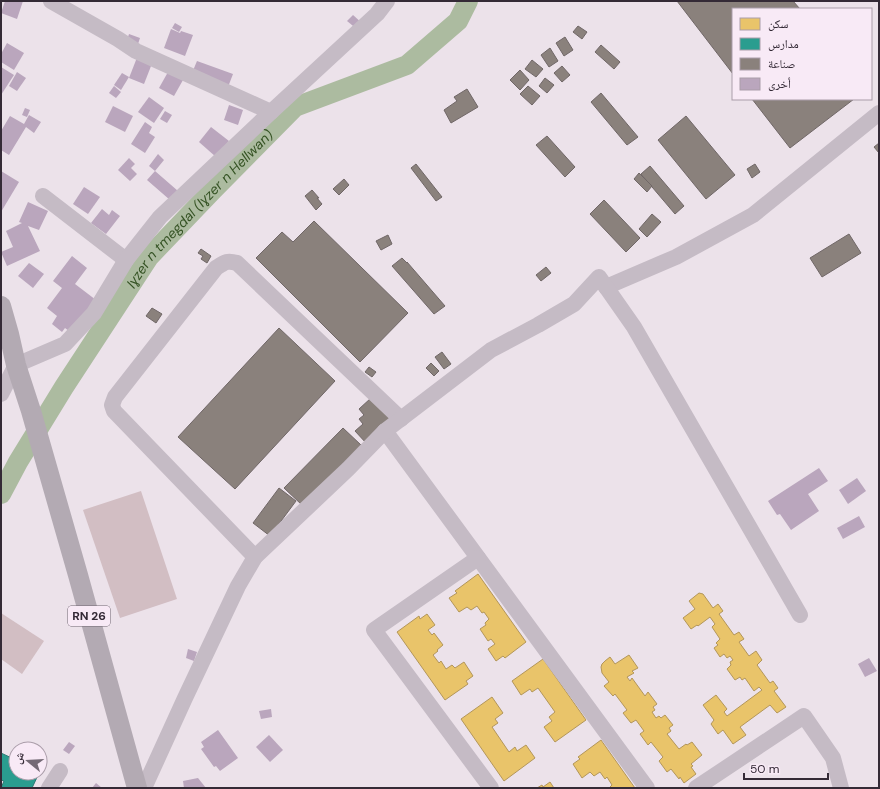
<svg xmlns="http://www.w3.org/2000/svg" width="880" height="789" viewBox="0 0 880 789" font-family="'DM Sans','Noto Naskh Arabic',sans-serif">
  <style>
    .green { fill: #d2bec3 }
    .homes { fill: #e9c46a; stroke: #b3965a }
    .schools { fill: #2a9d8f; stroke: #2d7a74 }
    .industry { fill: #8a817c; stroke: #706767 }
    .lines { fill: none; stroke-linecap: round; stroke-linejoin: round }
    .river { stroke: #acbba0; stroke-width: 20 }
    .building { fill: #baa6bd }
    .minor { stroke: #c5bbc5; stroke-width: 16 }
    .major { stroke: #b3aab3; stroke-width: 20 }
    .labels { text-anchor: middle; stroke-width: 4; stroke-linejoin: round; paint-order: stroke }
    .shield { fill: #f8eaf6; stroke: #6f6470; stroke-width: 1 }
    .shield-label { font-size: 12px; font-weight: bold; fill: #342a36 }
    .water-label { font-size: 14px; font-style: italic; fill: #355324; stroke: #f8eaf6 }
  </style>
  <rect width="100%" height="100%" fill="#ece2ea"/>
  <g class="green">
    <polygon points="141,491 177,599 120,618 83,510"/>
    <polygon points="1,613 44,641 22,674 1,659"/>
  </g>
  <g class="homes">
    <polygon points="478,574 526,642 505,658 503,656 496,661 488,649 495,644 491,639 488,641 480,629 486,625 485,623 489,619 484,612 482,613 477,606 471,610 467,607 459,612 449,598 457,593 455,591"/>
    <polygon points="699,593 703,594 713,608 718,604 723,611 719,614 734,635 739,632 744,639 739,642 749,656 756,651 762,660 757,665 770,683 773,681 778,688 774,691 786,707 777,713 770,705 740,727 746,735 733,744 723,730 718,734 711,724 714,720 703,705 716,695 727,709 724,712 727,716 762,690 759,687 754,691 745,678 742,680 740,677 735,680 727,669 731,665 730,662 733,660 730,656 727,658 724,654 720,657 714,648 718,645 716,643 720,639 712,627 715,624 710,617 698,626 697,625 691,629 683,618 695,609 689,601"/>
    <polygon points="427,614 435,625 428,630 432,635 434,633 443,645 437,650 438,651 433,655 439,663 441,661 446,669 452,665 455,668 464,662 473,676 466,681 468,684 445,700 397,632 419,616 420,619"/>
    <polygon points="629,655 638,668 632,671 634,673 627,677 630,681 632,678 645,696 648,692 657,704 653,707 655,710 652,712 656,718 659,716 661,718 665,715 673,725 669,728 671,731 667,734 679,749 686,744 687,745 692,742 702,755 691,764 693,766 691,767 696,774 684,783 680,777 679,779 671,769 667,772 659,761 663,757 651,742 648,745 640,734 644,731 636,720 631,723 623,713 627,710 615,694 613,696 604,686 609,682 602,673 601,667 602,664 605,661 610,657 615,664"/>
    <polygon points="543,659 586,720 555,742 544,727 552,721 549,717 555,712 538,688 532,692 530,689 521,695 512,681"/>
    <polygon points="492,697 503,713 495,719 498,723 492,727 509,752 515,747 517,751 526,745 535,758 504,781 461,719"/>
    <polygon points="601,740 635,788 609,788 612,785 607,777 605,779 600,772 594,776 590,772 582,778 573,764 580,759 578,757"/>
    <polygon points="550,782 554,788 537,788 542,785 543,787"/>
  </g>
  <polygon class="schools" points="1,753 16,760 16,773 39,773 32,788 1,788 4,781 1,780"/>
  <g class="industry">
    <polygon points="677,1 793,1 800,9 733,9 733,74"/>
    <polygon points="578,26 587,32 582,39 573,32"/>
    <polygon points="565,37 573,50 564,56 556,43"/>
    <polygon points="601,45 620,62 614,69 595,52"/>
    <polygon points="550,48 558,61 549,67 541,55"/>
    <polygon points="532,60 543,69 536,77 525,69"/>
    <polygon points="562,66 570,75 562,82 554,73"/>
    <polygon points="520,70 529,80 520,90 510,80"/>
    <polygon points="545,78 554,85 547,93 539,86"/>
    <polygon points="528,86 540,96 532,105 520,94"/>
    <polygon points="467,89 478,107 451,123 444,110 457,101 454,97"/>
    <polygon points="601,93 638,137 627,145 591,102"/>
    <polygon points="752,99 854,99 790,148"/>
    <polygon points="686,116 735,175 706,199 658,140"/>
    <polygon points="547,136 575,167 565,177 536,145"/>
    <polygon points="879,143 879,153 874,147"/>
    <polygon points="416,164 442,197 436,201 411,168"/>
    <polygon points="755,164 760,172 752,178 747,169"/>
    <polygon points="650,166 684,206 675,214 641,174"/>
    <polygon points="639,173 652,186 647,192 634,179"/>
    <polygon points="344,179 349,185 339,195 333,189"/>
    <polygon points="312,190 319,198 317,198 322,204 316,210 305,196"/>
    <polygon points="604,200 640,238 626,252 590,214"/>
    <polygon points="652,214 661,222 647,237 639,229"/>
    <polygon points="314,221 408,313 360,362 256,258 282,232 293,242"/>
    <polygon points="849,234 861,253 822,277 810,258"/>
    <polygon points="388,235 392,244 381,250 376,241"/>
    <polygon points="201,249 211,256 207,263 201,259 203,256 198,253"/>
    <polygon points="402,258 407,263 407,262 445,306 434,314 392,266"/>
    <polygon points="546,267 551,273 541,281 536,275"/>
    <polygon points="152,308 162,314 156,323 146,316"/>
    <polygon points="279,328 335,381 235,489 178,437"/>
    <polygon points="442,352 451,364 444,369 435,357"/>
    <polygon points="431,363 439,371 434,376 426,368"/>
    <polygon points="369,367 376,372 372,377 365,372"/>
    <polygon points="371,398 392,420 367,444 355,431 363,424 359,419 364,415 359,409"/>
    <polygon points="343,428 361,445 302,505 284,488"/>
    <polygon points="279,488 296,501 270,536 253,523"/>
  </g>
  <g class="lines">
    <path class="river" id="s1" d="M1 494 18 462 64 387 149 257 212 191 295 107 407 65 458 21 468 1"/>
  </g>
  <g class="building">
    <polygon points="5,1 23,1 17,19 1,13"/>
    <polygon points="353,15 363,24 358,30 347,21"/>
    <polygon points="175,23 182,27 179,32 172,28"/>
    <polygon points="171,29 180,33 181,31 193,35 185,56 164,48"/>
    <polygon points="129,34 140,38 137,47 126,43"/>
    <polygon points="7,43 24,53 14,70 1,62 1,54"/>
    <polygon points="138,55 153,61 144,84 129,78"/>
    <polygon points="197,61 233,74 228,87 192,73"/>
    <polygon points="1,67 14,75 1,95"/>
    <polygon points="17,72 26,78 17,91 9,86"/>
    <polygon points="168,72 183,80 174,96 159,88"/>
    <polygon points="122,73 129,77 121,90 114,85"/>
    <polygon points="114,86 121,92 116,98 109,93"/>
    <polygon points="149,97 164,108 154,123 138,112"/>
    <polygon points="229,105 243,110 238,125 224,120"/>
    <polygon points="113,106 133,116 125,132 105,122"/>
    <polygon points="25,108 30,110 27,117 22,115"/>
    <polygon points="165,111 172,115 167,123 160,119"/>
    <polygon points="29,115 41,122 34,133 26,127 9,155 1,150 1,131 10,116 24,124"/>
    <polygon points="145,122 152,127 149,133 155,137 145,153 131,144"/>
    <polygon points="211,127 229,141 216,157 199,142"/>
    <polygon points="158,154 164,160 155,171 178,191 170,200 147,180 155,171 149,166"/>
    <polygon points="129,158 135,164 131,168 137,174 130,181 118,170"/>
    <polygon points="1,171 19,182 1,212"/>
    <polygon points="84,187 100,197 88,214 73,204"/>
    <polygon points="28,202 48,211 39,230 28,226 40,251 7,266 1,252 13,247 6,231 22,223 19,222"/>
    <polygon points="102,209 109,215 112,210 120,216 106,234 91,223"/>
    <polygon points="72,256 87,268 75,284 96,300 69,331 65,328 62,332 52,324 57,316 47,308 62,288 53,281"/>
    <polygon points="29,263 44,274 33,288 18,276"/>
    <polygon points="819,468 828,481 808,494 819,511 791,530 780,514 777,515 768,501"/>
    <polygon points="857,478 866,491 848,504 839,490"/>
    <polygon points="859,516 865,527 843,539 837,528"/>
    <polygon points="188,649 197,652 194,661 186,658"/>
    <polygon points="869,658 877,671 865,677 858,664"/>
    <polygon points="271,709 272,717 261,719 259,711"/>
    <polygon points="218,730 238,758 220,771 216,766 214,767 201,749 204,747 201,742"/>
    <polygon points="269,735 283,750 270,762 256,747"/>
    <polygon points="69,742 75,746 69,754 63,750"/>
    <polygon points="198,778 206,788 184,788 183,781"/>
    <polygon points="96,783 102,788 92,788"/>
  </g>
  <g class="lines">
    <g class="minor">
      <polyline points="51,1 118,39 136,51 271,112"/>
      <polyline points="43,196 126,260"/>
      <polyline points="606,287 676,257 753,215 879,113"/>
      <polyline points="1,394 16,365 65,344 94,313 126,260 160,217 271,112 377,14 387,1"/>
      <polyline points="385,431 647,788"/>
      <path d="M255 557 114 411 112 405 115 397 216 268C225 262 227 260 237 263L401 419"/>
      <polyline points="478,558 374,630 491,788"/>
      <polyline points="49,788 60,771"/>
      <polyline points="144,788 185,698 238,586 255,557 348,469 385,431 491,350 538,325 574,304 599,277 634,327 800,615"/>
      <polyline points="696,788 804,716 833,758 841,788"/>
    </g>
    <polyline class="major" points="1,306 9,334 16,365 31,411 78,575 137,788"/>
  </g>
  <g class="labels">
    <rect class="shield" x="68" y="606" width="42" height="20" rx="3"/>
    <g class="shield-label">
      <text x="89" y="620">RN 26</text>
    </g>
    <g class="water-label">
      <text dy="5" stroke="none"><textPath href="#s1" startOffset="349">Iɣzer n tmegdal (Iɣzer n Hellwan)</textPath></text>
    </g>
  </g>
  <rect width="880" height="789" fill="none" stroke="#342a36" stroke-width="4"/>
  <rect x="732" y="8" width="140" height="92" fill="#f8eaf6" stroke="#aa9da9"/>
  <rect x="740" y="18" width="20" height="12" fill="#e9c46a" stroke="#aa9da9"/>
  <text x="768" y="28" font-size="12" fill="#342a36">سكن</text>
  <rect x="740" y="38" width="20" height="12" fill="#2a9d8f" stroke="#aa9da9"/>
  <text x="768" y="48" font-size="12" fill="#342a36">مدارس</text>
  <rect x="740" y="58" width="20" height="12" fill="#8a817c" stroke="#aa9da9"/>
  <text x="768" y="68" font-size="12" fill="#342a36">صناعة</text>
  <rect x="740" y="78" width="20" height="12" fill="#baa6bd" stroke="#aa9da9"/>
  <text x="768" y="88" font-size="12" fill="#342a36">أخرى</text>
  <g transform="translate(28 761) rotate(288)"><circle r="19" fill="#f8eaf6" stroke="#aa9da9"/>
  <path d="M0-3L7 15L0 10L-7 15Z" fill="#746a75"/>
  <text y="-6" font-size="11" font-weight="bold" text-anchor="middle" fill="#342a36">ش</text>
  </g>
  <path d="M744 773v6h84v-6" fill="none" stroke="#342a36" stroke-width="2"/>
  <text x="750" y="773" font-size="12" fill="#342a36" stroke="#f8eaf6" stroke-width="3" paint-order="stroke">50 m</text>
</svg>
